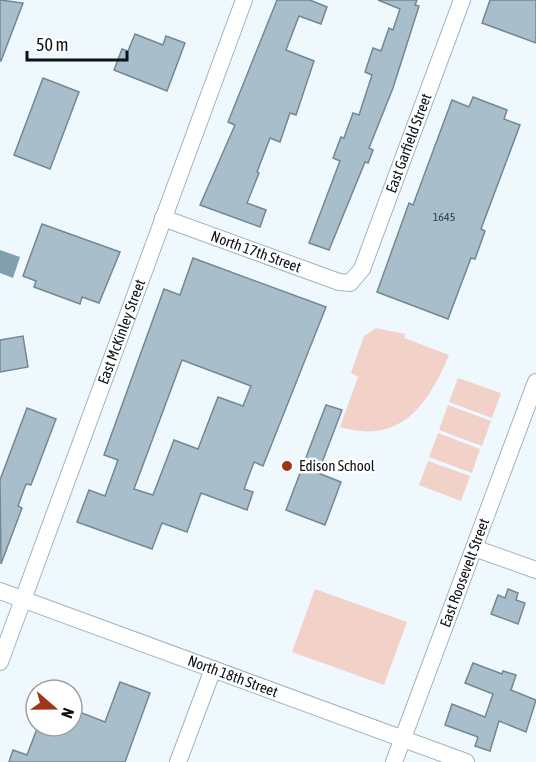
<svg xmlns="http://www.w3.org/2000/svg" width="536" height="762" viewBox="0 0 536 762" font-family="'Asap Condensed',sans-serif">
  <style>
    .green { fill: #f2d1c8 }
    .water { fill: #81a1b1 }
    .building { fill: #a8beca; stroke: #738893; stroke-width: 1.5; fill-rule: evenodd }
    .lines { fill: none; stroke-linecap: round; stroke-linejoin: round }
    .minor-casing { stroke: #9fb6c1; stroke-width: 18 }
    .minor { stroke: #fff; stroke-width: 16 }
    .poi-dot { fill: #9e3619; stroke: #fff; stroke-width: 2 }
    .labels { text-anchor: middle; stroke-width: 5; stroke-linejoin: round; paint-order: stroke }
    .number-label { font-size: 12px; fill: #323e44 }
    .street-label { font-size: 15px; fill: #0b1317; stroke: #fff }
    .poi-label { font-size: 15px; fill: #0b1317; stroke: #fff; text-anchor: start }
  </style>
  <rect width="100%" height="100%" fill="#eff8fd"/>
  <g class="green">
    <path d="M376 328 405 334 404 338 449 355C428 405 401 445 340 427L358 377 351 373 364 336Z"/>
    <polygon points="458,378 501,393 492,418 449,402"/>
    <polygon points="448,405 491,421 482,446 439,430"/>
    <polygon points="438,433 480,449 472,473 429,457"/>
    <polygon points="428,461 470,476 461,501 419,485"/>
    <polygon points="315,589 407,622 384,685 292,652"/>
  </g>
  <polygon class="water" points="0,250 20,257 13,278 0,273"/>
  <g class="building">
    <polygon points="0,0 23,3 1,61 0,61"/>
    <polygon points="277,0 310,0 327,7 321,24 299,16 286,50 314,61 296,115 290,113 280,142 270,138 257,172 259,173 247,203 266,210 260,227 200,205 235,125 228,122"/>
    <polygon points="378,0 417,0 415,5 419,6 393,88 369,148 373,150 368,163 365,162 329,250 309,243 340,161 333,158 341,137 344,138 353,113 359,115 372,75 365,72 373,48 381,51 389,28 393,30 400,9"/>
    <polygon points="490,0 536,0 536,43 482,23"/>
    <polygon points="135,34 163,45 166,36 185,43 167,91 114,70 122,49 128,51"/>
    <polygon points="43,78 79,92 50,169 14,155"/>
    <polygon points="473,97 507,110 504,119 520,125 481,229 485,231 475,259 471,258 448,319 377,292 409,203 413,205 452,100 469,107"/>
    <polygon points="42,224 120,252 99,303 82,297 80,304 34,287 36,281 23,276"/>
    <path d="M193 258 326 307 263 466 254 462 244 489 253 492 247 510 201 493 187 532 162 523 152 549 77 522 89 490 105 496 118 460 104 455 164 289 180 295ZM182 360 251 386 243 406 218 397 198 449 174 440 153 495 134 489Z"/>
    <polygon points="23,336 28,367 0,372 0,340"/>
    <polygon points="326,405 342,410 318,473 341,482 325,525 286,510"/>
    <polygon points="27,408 56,419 31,485 26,484 18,506 22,508 1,564 0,480"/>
    <polygon points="508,589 518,593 516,600 525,603 518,624 491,614 498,595 505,598"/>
    <polygon points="473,663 502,674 503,671 516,675 511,690 536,700 526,732 499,721 490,751 475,746 478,737 445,725 452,704 485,717 493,694 465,683"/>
    <polygon points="120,682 150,693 125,762 9,762 13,750 27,755 38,726 72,726 72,709 105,722"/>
  </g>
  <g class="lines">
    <g class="minor-casing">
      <g id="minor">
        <path id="s1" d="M163 218 339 282 350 283 362 269 462 0"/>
        <polyline points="474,548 536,570"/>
        <path id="s2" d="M0 591 466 762"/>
        <path id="s3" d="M0 662 244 0"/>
        <polyline points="178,762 213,669"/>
        <path id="s4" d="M394 762 536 382"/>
      </g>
    </g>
    <use href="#minor" class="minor"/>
  </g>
  <circle class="poi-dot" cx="287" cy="466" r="6"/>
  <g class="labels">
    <g class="number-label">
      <text x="444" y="221">1645</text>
    </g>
    <g class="street-label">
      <text dy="5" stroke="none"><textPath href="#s1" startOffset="351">East Garfield Street</textPath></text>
      <text dy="5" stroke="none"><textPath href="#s1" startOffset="99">North 17th Street</textPath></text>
      <text dy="5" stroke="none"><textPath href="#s3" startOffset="352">East McKinley Street</textPath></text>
      <text dy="5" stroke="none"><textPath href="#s4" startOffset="202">East Roosevelt Street</textPath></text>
      <text dy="5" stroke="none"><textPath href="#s2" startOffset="248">North 18th Street</textPath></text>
    </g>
    <g class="poi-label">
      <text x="299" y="471">Edison School</text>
    </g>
  </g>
  <g transform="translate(54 708) rotate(110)"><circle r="28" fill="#ffffff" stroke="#9da1a2" stroke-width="1.5"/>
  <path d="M0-4.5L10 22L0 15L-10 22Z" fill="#9e3619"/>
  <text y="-9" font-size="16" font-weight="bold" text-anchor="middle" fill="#0b1317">N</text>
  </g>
  <path d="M27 51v9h100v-9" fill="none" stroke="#0b1317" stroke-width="3"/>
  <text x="36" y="51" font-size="18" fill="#0b1317" stroke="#ffffff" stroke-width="4.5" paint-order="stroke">50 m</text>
</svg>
